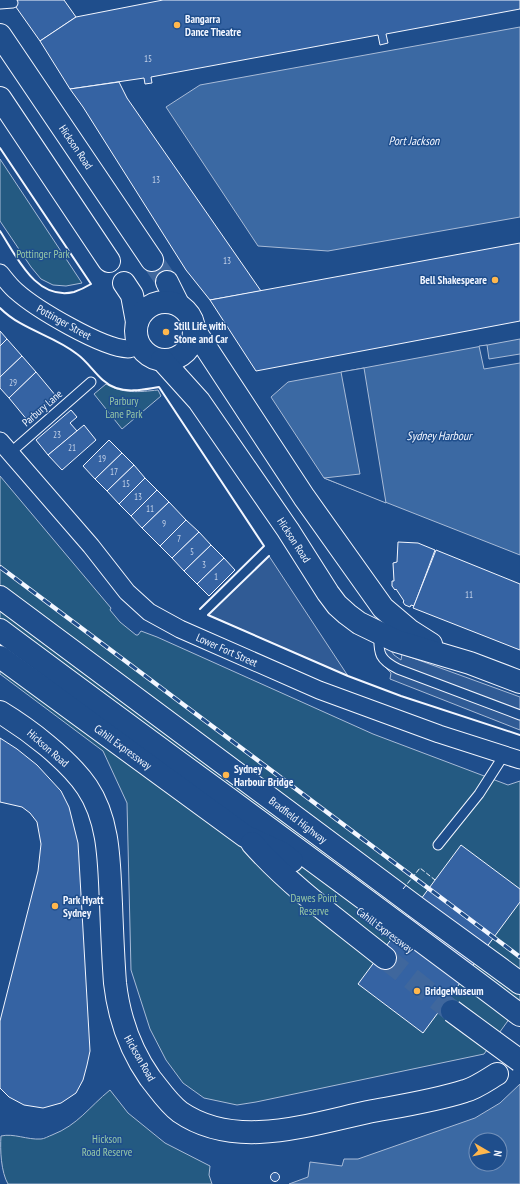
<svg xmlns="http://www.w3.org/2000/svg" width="520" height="1184" viewBox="0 0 520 1184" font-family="'PT Sans Narrow',sans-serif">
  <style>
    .green { fill: #245a82; stroke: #a8bbd7 }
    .parking { fill: #305b95; stroke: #a8bbd7 }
    .water { fill: #3b69a3; stroke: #a8bbd7; fill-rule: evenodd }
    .pier { fill: #1f4e8c; stroke: #a8bbd7 }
    .building { fill: #3563a3; stroke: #f2f6ff }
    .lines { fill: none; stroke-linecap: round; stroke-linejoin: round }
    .secondary-tunnel { stroke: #3f679d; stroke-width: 22; stroke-dasharray: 22 11; stroke-linecap: butt }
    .highway-tunnel { stroke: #3f679d; stroke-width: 22; stroke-dasharray: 22 11; stroke-linecap: butt }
    .lane-casing { stroke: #f2f6ff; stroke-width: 11 }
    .street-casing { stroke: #f2f6ff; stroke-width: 19 }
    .secondary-casing { stroke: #f2f6ff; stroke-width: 24 }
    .highway-casing { stroke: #f2f6ff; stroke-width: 24 }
    .lane { stroke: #1f4e8c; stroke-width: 9 }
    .street { stroke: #1f4e8c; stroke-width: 17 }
    .secondary { stroke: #1f4e8c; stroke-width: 22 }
    .highway { stroke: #1f4e8c; stroke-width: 22 }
    .rail-casing { stroke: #f2f6ff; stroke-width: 4.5 }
    .rail { stroke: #1f4e8c; stroke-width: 3; stroke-dasharray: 9; stroke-linecap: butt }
    .highway-bridge-casing { stroke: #f2f6ff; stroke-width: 24; stroke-linecap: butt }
    .highway-bridge { stroke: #1f4e8c; stroke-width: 22 }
    .fence { stroke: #f2f6ff; stroke-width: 1; stroke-dasharray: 5 2; stroke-linecap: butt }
    .wall { stroke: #f2f6ff; stroke-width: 2 }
    .poi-dot { fill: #ffb74d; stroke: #1f4e8c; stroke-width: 1.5 }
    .labels { text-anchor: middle; stroke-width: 3; stroke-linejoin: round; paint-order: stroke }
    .number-label { font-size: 9px; fill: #c3d1e8 }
    .poi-label { font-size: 11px; font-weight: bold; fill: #f2f6ff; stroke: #1f4e8c; text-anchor: start }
    .street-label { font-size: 11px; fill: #f2f6ff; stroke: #1f4e8c }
    .park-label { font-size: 11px; fill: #97c8a6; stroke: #1f4e8c }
    .water-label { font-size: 12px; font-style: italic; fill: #f2f6ff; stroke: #1f4e8c }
  </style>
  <rect width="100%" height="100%" fill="#1f4e8c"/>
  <g class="green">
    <polygon points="0,159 82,283 66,286 53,285 41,279 31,267 0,221"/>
    <path d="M106 384C123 394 139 392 158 390L161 396 122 429 94 394Z"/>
    <polygon points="0,476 111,608 110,610 120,622 136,635 138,635 141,631 157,637 373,734 508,785 520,781 520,1004 484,1054 256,1102 237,1105 204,1098 183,1083 166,1060 150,1029 131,970 127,803 103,751 0,674"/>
    <path d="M110 1090 128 1113 165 1143 210 1166 209 1175 212 1184H8C1 1172 0 1150 1 1136 14 1133 27 1140 41 1139 44 1139 49 1136 52 1135 78 1125 89 1107 110 1090Z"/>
  </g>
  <g class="parking">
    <polygon points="269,556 348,676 208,615"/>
    <polygon points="375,644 390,649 394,655 401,660 402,654 520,697 520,730 390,679 391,673 383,665 378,657"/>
  </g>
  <g class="water">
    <polygon points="520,27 520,217 328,251 258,246 166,107 200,85"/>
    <polygon points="520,339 520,555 324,478 271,397 288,382"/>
    <path d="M520 1084V1184H289L308 1177 310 1162 342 1166 344 1159H358L475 1118 500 1103ZM476 1140H500V1164H476Z"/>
  </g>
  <g class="pier">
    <polygon points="487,345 489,359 520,354 520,363 484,369 479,346"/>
    <polygon points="364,368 386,503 324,478 360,474 341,372"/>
  </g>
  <g class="building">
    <polygon points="11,0 64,0 76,17 40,41"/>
    <polygon points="163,0 520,0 520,9 386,34 388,43 380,45 378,35 151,77 152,83 145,84 144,78 70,89 40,41 76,17"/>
    <polygon points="119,82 127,98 261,291 210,300 186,270 83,107 70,89"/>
    <polygon points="520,243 520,321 256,371 210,300"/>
    <polygon points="0,331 7,339 0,346"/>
    <polygon points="7,339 22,356 0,377 0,346"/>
    <polygon points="22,356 36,372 9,398 0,388 0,377"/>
    <polygon points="36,372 56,396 28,421 9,398"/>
    <polygon points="71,410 77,417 70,423 77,431 48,455 36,440"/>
    <polygon points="84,425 96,440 62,470 48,455"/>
    <polygon points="109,440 122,453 95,479 83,466"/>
    <polygon points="122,453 134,465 107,491 95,479"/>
    <polygon points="134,465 145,478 119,504 107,491"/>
    <polygon points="145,478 157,490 131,516 119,504"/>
    <polygon points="157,490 169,502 142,528 131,516"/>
    <polygon points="169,502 186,520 160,546 142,528"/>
    <polygon points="186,520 199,532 172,558 160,546"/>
    <polygon points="199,532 211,545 184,571 172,558"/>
    <polygon points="398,542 418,543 435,550 414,606 411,605 410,607 405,605 403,602 404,601 396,589 395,590 392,586 392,581 394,581 393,563 397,562"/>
    <polygon points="211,545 224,558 197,584 184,571"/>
    <polygon points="436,550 520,584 520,650 413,608"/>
    <polygon points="224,558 235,570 209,596 197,584"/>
    <polygon points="0,738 17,749 37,765 61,791 69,807 78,843 90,1051 87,1065 83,1080 76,1093 61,1103 43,1108 24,1105 9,1097 0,1088 0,1021 38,871 41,844 37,822 30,813 22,807 0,802"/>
    <polygon points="461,845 520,889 520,902 423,1033 358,984"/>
    <circle cx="275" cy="1177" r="4.5"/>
  </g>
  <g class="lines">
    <polyline class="secondary-tunnel" points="152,260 167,282"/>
    <polyline class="highway-tunnel" points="385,958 452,1011"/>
    <g class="lane-casing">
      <g id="lane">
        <polyline points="0,4 13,3"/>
        <polyline points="10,453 91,382"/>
        <path d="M379 634C378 654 380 660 398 669L520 715"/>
        <polyline points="438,845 479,794 504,755"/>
      </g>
    </g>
    <g class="street-casing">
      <g id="street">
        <path d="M0 273C5 279 10 286 16 291 36 309 102 348 128 349 132 349 135 346 139 344"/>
        <polyline points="0,441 91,546 127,592 149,612 180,629 319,690 439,734 520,760"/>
      </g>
    </g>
    <g class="secondary-casing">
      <g id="secondary">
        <polyline points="0,35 152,260"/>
        <polyline points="0,98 109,261"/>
        <polyline points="167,282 178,304"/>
        <polyline points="124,283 132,295 137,322"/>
        <circle cx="165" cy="331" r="29"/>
        <polyline points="195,331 304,497 383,608 409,630 431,644"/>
        <polyline points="162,360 199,401 288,530 328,593 337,605 347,614 359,623 396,641 470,663 520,682"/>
        <path d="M0 712C28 729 68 759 87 787 110 821 109 865 111 904 112 930 113 956 115 983 119 1018 129 1048 150 1078 159 1089 168 1103 180 1112 235 1150 308 1125 368 1112 400 1106 434 1101 465 1091 476 1088 487 1080 497 1074"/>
      </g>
    </g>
    <g class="highway-casing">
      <g id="highway">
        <polyline points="0,597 420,910 520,983"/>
        <path d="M0 630C173 759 348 885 520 1015"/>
        <polyline points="0,657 245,836 282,853 292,861"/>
        <path d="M252 843C291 887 339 921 385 958"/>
      </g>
    </g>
    <use href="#lane" class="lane"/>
    <use href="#street" class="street"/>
    <use href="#secondary" class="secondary"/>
    <use href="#highway" class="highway"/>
    <g class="rail-casing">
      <polyline id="rail" points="0,567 520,957"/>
    </g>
    <use href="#rail" class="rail"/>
    <g class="highway-bridge-casing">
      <polyline id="highway-bridge" points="452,1011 520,1061"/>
    </g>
    <use href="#highway-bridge" class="highway-bridge"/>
    <polyline class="fence" points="403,889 420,868 435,880"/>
    <g class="wall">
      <path d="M0 148 91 284C86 287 80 290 74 292 36 301 17 257 0 231"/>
      <path d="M0 308C22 330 53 335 77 354 91 364 99 382 116 388 130 393 145 389 159 387L264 546 200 609"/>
      <polyline points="269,556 208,615 348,676 401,696 520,735"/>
    </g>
  </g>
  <g class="poi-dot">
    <circle cx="177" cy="25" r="4"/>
    <circle cx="495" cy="280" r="4"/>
    <circle cx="166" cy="332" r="4"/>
    <circle cx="226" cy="775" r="4"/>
    <circle cx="55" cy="906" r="4"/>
    <circle cx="417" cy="991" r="4"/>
  </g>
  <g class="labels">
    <g class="number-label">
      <text x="148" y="62">15</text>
      <text x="156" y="183">13</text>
      <text x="227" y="264">13</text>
      <text x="13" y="386">29</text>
      <text x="57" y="438">23</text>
      <text x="72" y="451">21</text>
      <text x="102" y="462">19</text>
      <text x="114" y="475">17</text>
      <text x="126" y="487">15</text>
      <text x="138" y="500">13</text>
      <text x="150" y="512">11</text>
      <text x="164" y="527">9</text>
      <text x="179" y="542">7</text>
      <text x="192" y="555">5</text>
      <text x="204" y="568">3</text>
      <text x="216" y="580">1</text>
      <text x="469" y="598">11</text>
    </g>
    <g class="poi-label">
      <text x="185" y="23">Bangarra<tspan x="185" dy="13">Dance Theatre</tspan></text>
      <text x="487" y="284" text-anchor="end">Bell Shakespeare</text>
      <text x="174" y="330">Still Life with<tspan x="174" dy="13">Stone and Car</tspan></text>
      <text x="234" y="773">Sydney<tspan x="234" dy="13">Harbour Bridge</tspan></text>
      <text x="63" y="904">Park Hyatt<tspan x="63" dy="13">Sydney</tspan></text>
      <text x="425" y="995">BridgeMuseum</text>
    </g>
    <g class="street-label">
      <text transform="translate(76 147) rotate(56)" y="4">Hickson Road</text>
      <text transform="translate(64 322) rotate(29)" y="4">Pottinger Street</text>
      <text transform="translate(42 408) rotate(-41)" y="4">Parbury Lane</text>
      <text transform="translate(294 540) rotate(57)" y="4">Hickson Road</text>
      <text transform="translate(227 650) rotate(24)" y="4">Lower Fort Street</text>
      <text transform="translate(123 747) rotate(36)" y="4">Cahill Expressway</text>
      <text transform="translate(48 748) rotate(41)" y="4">Hickson Road</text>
      <text transform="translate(298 820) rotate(37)" y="4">Bradfield Highway</text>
      <text transform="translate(385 930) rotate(37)" y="4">Cahill Expressway</text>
      <text transform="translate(140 1058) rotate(60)" y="4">Hickson Road</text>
    </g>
    <g class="park-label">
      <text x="43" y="258">Pottinger Park</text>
      <text x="124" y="405">Parbury<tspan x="124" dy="13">Lane Park</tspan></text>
      <text x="314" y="902">Dawes Point<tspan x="314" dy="13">Reserve</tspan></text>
      <text x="107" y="1143">Hickson<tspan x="107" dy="13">Road Reserve</tspan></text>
    </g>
    <g class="water-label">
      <text x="414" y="145">Port Jackson</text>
      <text x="439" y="440">Sydney Harbour</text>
    </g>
  </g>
  <g transform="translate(488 1152) rotate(99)"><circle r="19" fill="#1f4e8c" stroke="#7391ba"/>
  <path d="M0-3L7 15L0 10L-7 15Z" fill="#ffb74d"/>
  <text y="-6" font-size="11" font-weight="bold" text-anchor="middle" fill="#f2f6ff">N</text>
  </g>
</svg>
